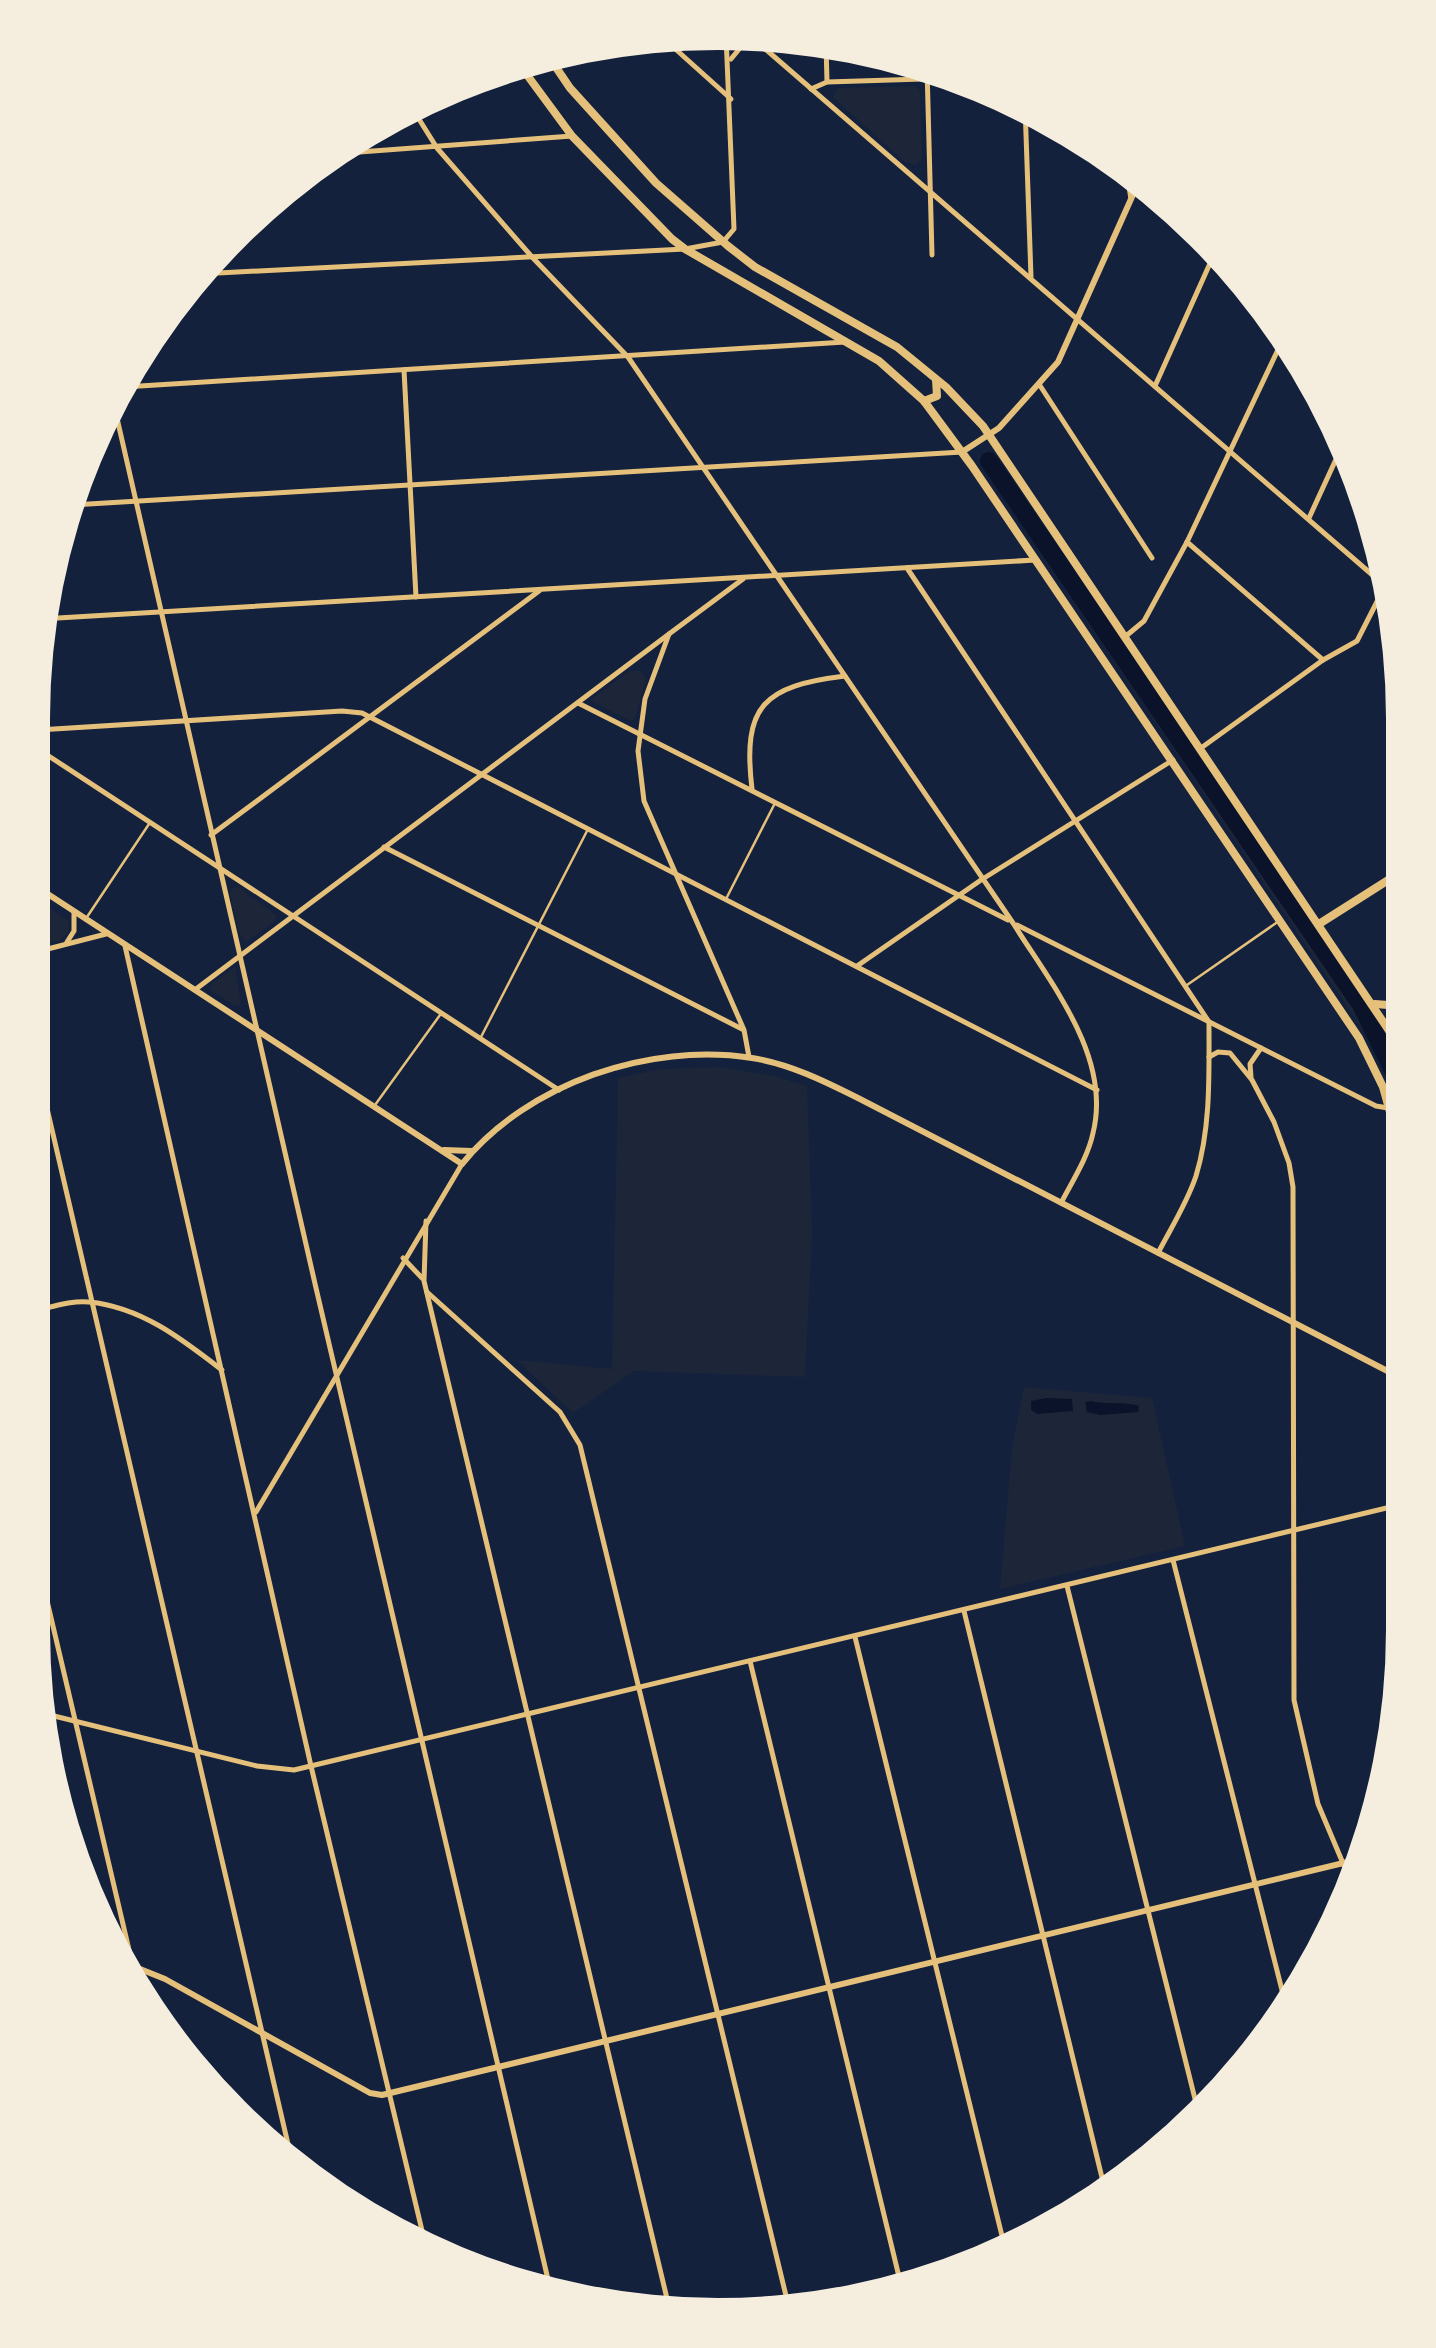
<svg xmlns="http://www.w3.org/2000/svg" width="1436" height="2348" viewBox="0 0 1436 2348" font-family="'Archivo Narrow',sans-serif">
  <style>
    .green { fill: #1d2539 }
    .water { fill: #0b132b }
    .lines { fill: none; stroke-linecap: round; stroke-linejoin: round }
    .river { stroke: #0b132b; stroke-width: 18 }
    .service { stroke: #e5c07b; stroke-width: 2.5 }
    .minor { stroke: #e5c07b; stroke-width: 5 }
    .tertiary { stroke: #e5c07b; stroke-width: 6 }
    .secondary { stroke: #e5c07b; stroke-width: 6 }
    .primary { stroke: #e5c07b; stroke-width: 8 }
  </style>
  <rect width="100%" height="100%" fill="#14213d"/>
  <g class="green">
    <polygon points="915,86 920,91 922,159 915,165 905,162 833,97 838,88"/>
    <polygon points="986,465 1010,494 1174,737 1168,741 983,468"/>
    <polygon points="630,671 640,671 646,679 635,718 631,721 590,700"/>
    <polygon points="1177,741 1358,1007 1384,1055 1398,1089 1392,1087 1365,1033 1171,745"/>
    <polygon points="238,887 276,915 275,921 247,941 240,936 230,893 232,888"/>
    <polygon points="37,900 68,921 69,932 59,941 36,945"/>
    <polygon points="235,967 241,1004 235,1006 209,989 212,983"/>
    <polygon points="719,1067 774,1076 807,1086 812,1232 805,1377 634,1371 573,1413 517,1360 612,1369 618,1078 661,1069"/>
    <polygon points="1024,1387 1152,1398 1185,1546 1000,1589 1012,1448"/>
  </g>
  <g class="water">
    <polygon points="1046,1398 1072,1399 1073,1411 1037,1414 1031,1410 1031,1401"/>
    <path d="M1091 1401C1107 1405 1123 1401 1139 1406L1138 1412 1100 1415 1087 1412 1085 1402Z"/>
  </g>
  <g class="lines">
    <polyline class="river" points="989,461 1361,1005 1400,1084"/>
    <g class="service">
      <polyline points="726,899 775,803"/>
      <polyline points="87,917 149,824"/>
      <polyline points="1187,985 1279,921"/>
      <polyline points="481,1037 587,831"/>
      <polyline points="375,1105 440,1015"/>
    </g>
    <g class="minor">
      <polyline points="748,34 1384,585"/>
      <polyline points="662,37 731,99"/>
      <polyline points="731,59 749,37"/>
      <polyline points="927,68 932,255"/>
      <polyline points="827,82 955,78"/>
      <polyline points="811,89 827,82 826,44"/>
      <polyline points="1025,106 1031,277"/>
      <path d="M412 108 437 148 532 257 628 357 1013 923C1051 984 1112 1057 1093 1133 1088 1157 1073 1180 1061 1203"/>
      <polyline points="333,154 572,136"/>
      <polyline points="1126,168 1131,199"/>
      <polyline points="199,274 685,249 723,242 734,229 726,35"/>
      <polyline points="404,370 416,597"/>
      <polyline points="1039,384 1152,558"/>
      <polyline points="1155,386 1216,250"/>
      <polyline points="124,387 845,342"/>
      <polyline points="114,405 316,1288 550,2288"/>
      <polyline points="72,505 962,452"/>
      <polyline points="1309,518 1343,444"/>
      <polyline points="1187,542 1323,660"/>
      <path d="M907 568 1209 1022C1209 1073 1211 1127 1196 1176 1187 1203 1171 1228 1158 1253"/>
      <polyline points="743,579 669,634 645,699 638,751 644,801 744,1030 749,1057"/>
      <polyline points="41,619 1035,560"/>
      <polyline points="1126,636 1144,621 1187,542 1284,337"/>
      <polyline points="578,703 1008,920"/>
      <polyline points="38,730 342,711 362,713 1097,1090"/>
      <polyline points="1201,748 1323,660 1357,641 1385,586"/>
      <polyline points="38,749 559,1090"/>
      <path d="M752 789C742 705 764 686 845 676"/>
      <polyline points="211,835 539,591"/>
      <polyline points="384,847 742,1029"/>
      <polyline points="1017,925 1376,1106 1388,1108"/>
      <polyline points="67,942 74,931 74,911"/>
      <polyline points="125,946 311,1766 425,2243"/>
      <polyline points="36,952 106,934"/>
      <polyline points="857,966 981,880 1173,760"/>
      <polyline points="196,989 669,634"/>
      <polyline points="1209,1057 1218,1052 1230,1053 1252,1080 1274,1122 1289,1163 1293,1187 1294,1700 1318,1804 1353,1887"/>
      <polyline points="36,1061 291,2157"/>
      <polyline points="1251,1077 1250,1064 1261,1048"/>
      <polyline points="426,1221 424,1281 669,2307"/>
      <polyline points="403,1258 422,1278"/>
      <polyline points="427,1292 560,1412 580,1445 788,2304"/>
      <path d="M34 1311C52 1307 72 1300 89 1302 141 1307 182 1339 222 1370"/>
      <polyline points="256,1512 462,1164"/>
      <polyline points="33,1541 134,1971"/>
      <polyline points="1173,1560 1286,2006"/>
      <polyline points="1067,1586 1198,2111"/>
      <polyline points="964,1611 1105,2190"/>
      <polyline points="855,1637 1004,2244"/>
      <polyline points="750,1661 901,2285"/>
      <polyline points="46,1714 257,1766 294,1770 1399,1505"/>
    </g>
    <g class="tertiary">
      <polyline points="962,452 999,428 1058,362 1140,179"/>
      <polyline points="130,1965 165,1979 370,2093 382,2095 1360,1859"/>
    </g>
    <g class="secondary">
      <path d="M37 887 462 1164C528 1083 649 1042 752 1058 790 1064 824 1081 858 1098L1399 1377"/>
      <polyline points="444,1150 472,1151"/>
    </g>
    <g class="primary">
      <polyline points="549,57 570,88 656,183 728,246 755,267 897,347 946,387 983,426 1400,1047"/>
      <polyline points="519,64 572,136 672,239 685,249 879,361 924,401 972,466 1359,1038 1383,1087 1400,1148"/>
      <polyline points="924,401 937,396 936,380"/>
      <polyline points="1319,924 1393,877 1401,868"/>
      <polyline points="1375,1004 1401,1006"/>
    </g>
  </g>
  <path d="M0 0H1436V2348H0ZM718 50H718A668 668 0 0 1 1386 718V1630A668 668 0 0 1 718 2298H718A668 668 0 0 1 50 1630V718A668 668 0 0 1 718 50Z" fill="#f5edde" fill-rule="evenodd"/>
</svg>
